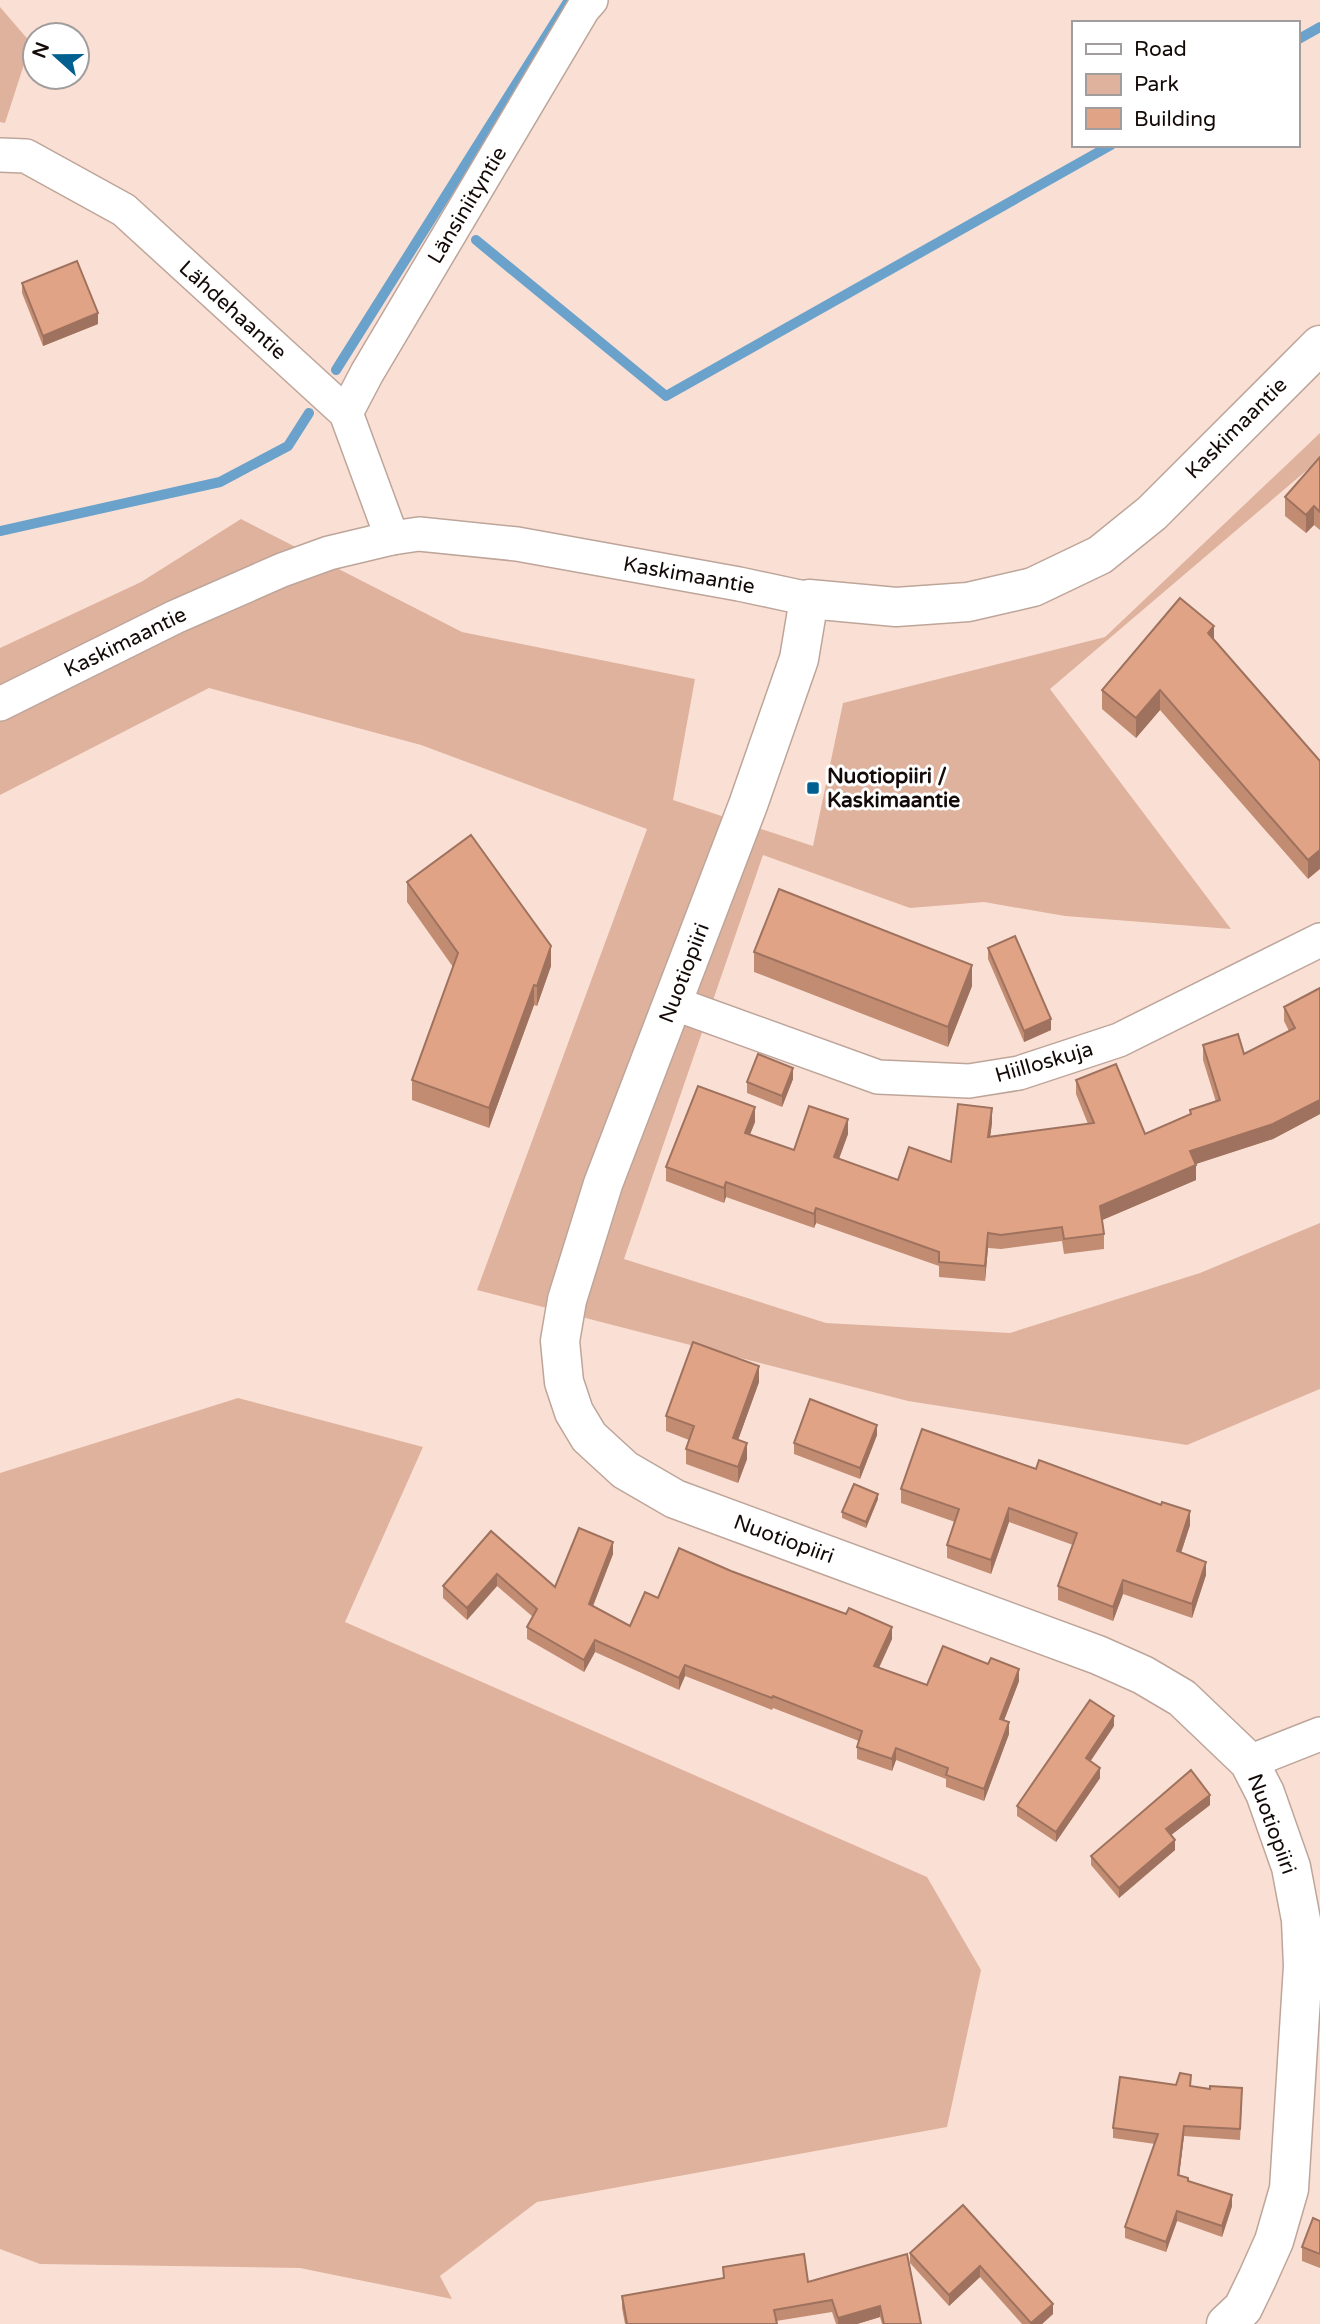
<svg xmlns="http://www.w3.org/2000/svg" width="1320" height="2324" viewBox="0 0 1320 2324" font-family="'Varela Round',sans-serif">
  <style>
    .green { fill: #dfb29e }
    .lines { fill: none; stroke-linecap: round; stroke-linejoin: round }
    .stream { stroke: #6aa2cb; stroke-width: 10 }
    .minor-casing { stroke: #bea59a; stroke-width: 36 }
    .tertiary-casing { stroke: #bea59a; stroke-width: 41 }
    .minor { stroke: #fff; stroke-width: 33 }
    .tertiary { stroke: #fff; stroke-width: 38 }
    .wall { fill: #c28c73 }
    .shaded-wall { fill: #9e725e }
    .building { fill: #e1a386; stroke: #9e725e; stroke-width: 2 }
    .poi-dot { fill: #025f8f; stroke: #fff; stroke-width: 2.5 }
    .labels { text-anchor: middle; stroke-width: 6; stroke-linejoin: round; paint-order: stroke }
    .street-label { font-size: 21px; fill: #140b08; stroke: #fff }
    .poi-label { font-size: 21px; font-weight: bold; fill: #140b08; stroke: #fff; text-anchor: start }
  </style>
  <rect width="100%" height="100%" fill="#fae0d4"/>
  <g class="green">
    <polygon points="0,7 31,43 5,123 0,122"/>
    <polygon points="1320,433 1320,459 1050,689 1231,929 1065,916 984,902 910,908 763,855 624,1259 826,1323 1010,1333 1200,1273 1320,1223 1320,1389 1187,1445 908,1401 477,1290 647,829 421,745 209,688 0,795 0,648 141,582 241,519 462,632 695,679 673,800 813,846 843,703 1105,637"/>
    <polygon points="238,1398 423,1447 345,1622 927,1877 981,1970 947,2127 537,2202 440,2276 452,2299 300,2268 40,2264 0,2249 0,1473"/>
  </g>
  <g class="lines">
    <g class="stream">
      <polyline points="1297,40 1320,27"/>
      <polyline points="476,240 666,396 1111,145"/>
      <polyline points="336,370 569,0"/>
      <polyline points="0,531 220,482 288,446 309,413"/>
    </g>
    <g class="minor-casing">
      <g id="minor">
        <polyline points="0,155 26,156 124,210 346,413 392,538"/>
        <polyline points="346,413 367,373 583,9 591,0"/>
        <polyline points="0,704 175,617 282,570 329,553 392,538 419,534 517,544 739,584 809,599"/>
        <polyline points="673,1003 878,1077 969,1081 1019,1073 1119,1040 1320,940"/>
        <polyline points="1249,1762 1320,1734"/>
      </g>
    </g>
    <g class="tertiary-casing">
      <polyline id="tertiary" points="1226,2324 1243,2308 1257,2279 1274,2241 1289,2189 1303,1966 1301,1920 1291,1867 1265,1793 1249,1762 1182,1698 1143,1675 1098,1655 675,1499 625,1470 589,1437 574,1412 564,1382 560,1341 567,1300 603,1184 748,805 799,659 809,599 896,607 968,602 1033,587 1100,555 1152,513 1320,345"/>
    </g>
    <use href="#minor" class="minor"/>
    <use href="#tertiary" class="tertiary"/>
  </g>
  <g class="wall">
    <polygon points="22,283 98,324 43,346 22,293"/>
    <polygon points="1320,457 1320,530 1314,525 1306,533 1285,516 1285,497"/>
    <polygon points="1214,640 1320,761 1308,879 1160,710 1136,738 1102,709 1102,690"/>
    <polygon points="407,882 551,966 537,1006 534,1005 489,1128 412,1100 412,1080 453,967 407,902"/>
    <polygon points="988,948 1051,1030 1024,1042 988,959"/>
    <polygon points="754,952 972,986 948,1047 754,972"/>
    <polygon points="1320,988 1320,1114 1273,1139 1195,1164 1196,1180 1102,1220 1104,1234 1104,1249 1064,1254 1062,1241 1001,1249 988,1248 985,1281 939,1277 939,1266 816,1223 814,1228 726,1197 724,1203 666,1181 666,1167 755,1122 750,1134 794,1150 848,1134 839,1159 898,1180 951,1162 992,1123 990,1137 1088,1124 1076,1094 1076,1080 1145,1134 1190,1115 1190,1110 1216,1102 1203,1060 1203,1045 1244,1054 1289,1031 1284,1021 1284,1007"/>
    <polygon points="793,1079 782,1107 747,1093 747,1082"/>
    <polygon points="759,1382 738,1440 747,1459 738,1483 686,1464 686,1449 689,1440 666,1431 666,1416"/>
    <polygon points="877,1435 860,1479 794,1454 794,1443"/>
    <polygon points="901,1489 1190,1525 1181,1553 1206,1575 1192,1618 1123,1594 1113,1621 1058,1600 1058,1586 1073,1545 1009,1522 991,1574 947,1558 947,1545 955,1522 901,1503"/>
    <polygon points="878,1499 866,1528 842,1518 842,1512"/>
    <polygon points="491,1531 555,1587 613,1554 593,1606 630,1626 658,1598 731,1571 892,1639 879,1668 927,1685 1019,1681 1004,1720 1009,1734 984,1801 946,1787 946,1779 896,1760 892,1771 857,1759 857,1747 859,1741 773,1708 772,1710 685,1676 679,1690 595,1652 584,1672 527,1639 527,1627 533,1617 497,1586 467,1620 443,1598 443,1586"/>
    <polygon points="1114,1726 1090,1761 1100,1778 1056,1842 1017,1816 1017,1806"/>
    <polygon points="1210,1805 1171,1835 1175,1850 1119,1898 1091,1865 1091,1856"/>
    <polygon points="1191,2087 1242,2098 1240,2140 1184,2136 1179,2175 1232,2206 1222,2237 1177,2221 1166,2252 1125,2238 1125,2227 1155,2144 1113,2138 1113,2128"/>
    <polygon points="963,2205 1053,2314 1042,2324 1022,2324 980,2277 949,2306 910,2263 910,2253"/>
    <polygon points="1320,2221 1320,2268 1302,2261 1302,2247"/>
    <polygon points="907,2254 921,2324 882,2324 880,2317 857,2324 836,2324 832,2312 776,2321 777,2324 625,2324 622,2308 622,2296 723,2278 723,2267 808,2282"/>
  </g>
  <g class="shaded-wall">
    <polygon points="98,313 98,324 43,346 43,336"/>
    <polygon points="1314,506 1314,525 1306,533 1306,515"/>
    <polygon points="1214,626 1214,645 1208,633"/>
    <polygon points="1160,690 1160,710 1136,738 1136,718"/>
    <polygon points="1320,850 1320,869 1308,879 1308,860"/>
    <polygon points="551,946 551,966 537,1006 537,986"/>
    <polygon points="972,965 972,986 948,1047 948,1027"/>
    <polygon points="534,985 534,1005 489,1128 489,1108"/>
    <polygon points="1051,1019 1051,1030 1024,1042 1024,1031"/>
    <polygon points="793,1068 793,1079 782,1107 782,1096"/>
    <polygon points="1320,1100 1320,1114 1273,1139 1190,1166 1190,1151"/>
    <polygon points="755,1107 755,1122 745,1147 745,1133"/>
    <polygon points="992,1108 992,1123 988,1152 988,1137"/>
    <polygon points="848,1119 848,1134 834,1172 834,1157"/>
    <polygon points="1196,1165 1196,1180 1100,1221 1100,1206"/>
    <polygon points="726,1182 726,1197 724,1203 724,1188"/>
    <polygon points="816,1208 816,1223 814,1228 814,1214"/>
    <polygon points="988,1233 988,1248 985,1281 985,1266"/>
    <polygon points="759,1366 759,1382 733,1454 733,1438"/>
    <polygon points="877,1425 877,1435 860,1479 860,1468"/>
    <polygon points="747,1443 747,1459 738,1483 738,1467"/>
    <polygon points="878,1494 878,1499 866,1528 866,1522"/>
    <polygon points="1009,1508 1009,1522 991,1574 991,1560"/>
    <polygon points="1190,1511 1190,1525 1177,1565 1177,1551"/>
    <polygon points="613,1542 613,1554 589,1616 589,1604"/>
    <polygon points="1206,1562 1206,1575 1192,1618 1192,1604"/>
    <polygon points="497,1574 497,1586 467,1620 467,1608"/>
    <polygon points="1123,1580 1123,1594 1113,1621 1113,1607"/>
    <polygon points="892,1627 892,1639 874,1678 874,1666"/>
    <polygon points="595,1640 595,1652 584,1672 584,1660"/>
    <polygon points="685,1665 685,1676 679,1690 679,1678"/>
    <polygon points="1019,1669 1019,1681 1000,1731 1000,1719"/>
    <polygon points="1114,1716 1114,1726 1086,1768 1086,1758"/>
    <polygon points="1009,1722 1009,1734 984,1801 984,1789"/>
    <polygon points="896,1748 896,1760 892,1771 892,1759"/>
    <polygon points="1100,1768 1100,1778 1056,1842 1056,1832"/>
    <polygon points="1210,1795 1210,1805 1166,1839 1166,1829"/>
    <polygon points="1175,1840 1175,1850 1119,1898 1119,1888"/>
    <polygon points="1184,2126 1184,2136 1178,2185 1178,2175"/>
    <polygon points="1232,2195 1232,2206 1222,2237 1222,2226"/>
    <polygon points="1177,2211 1177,2221 1166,2252 1166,2242"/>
    <polygon points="980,2266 980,2277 949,2306 949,2295"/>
    <polygon points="1053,2304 1053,2314 1042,2324 1031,2324"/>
    <polygon points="880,2306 880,2317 857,2324 838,2324 838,2318"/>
  </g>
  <g class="building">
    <polygon points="77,261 98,313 43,336 22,283"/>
    <polygon points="1320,457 1320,512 1314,506 1306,515 1285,497"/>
    <polygon points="1180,598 1214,626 1208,633 1320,761 1320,850 1308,860 1160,690 1136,718 1102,690"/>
    <polygon points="471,835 551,946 537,986 534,985 489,1108 412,1080 458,953 407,882"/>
    <polygon points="779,889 972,965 948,1027 754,952"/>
    <polygon points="1015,936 1051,1019 1024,1031 988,948"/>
    <polygon points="1320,988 1320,1100 1273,1124 1190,1151 1196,1165 1100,1206 1104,1234 1064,1239 1062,1227 1001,1235 988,1233 985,1266 939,1262 939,1252 816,1208 814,1214 726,1182 724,1188 666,1167 698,1086 755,1107 745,1133 794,1150 809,1106 848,1119 834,1157 898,1180 909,1147 951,1162 958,1104 992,1108 988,1137 1094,1123 1076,1080 1116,1064 1145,1134 1191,1114 1190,1110 1220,1100 1203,1045 1238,1034 1244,1054 1295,1028 1284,1007"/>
    <polygon points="758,1054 793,1068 782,1096 747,1082"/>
    <polygon points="693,1342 759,1366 733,1438 747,1443 738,1467 686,1449 694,1426 666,1416"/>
    <polygon points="810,1399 877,1425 860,1468 794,1443"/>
    <polygon points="922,1429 1036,1469 1039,1460 1161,1505 1162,1502 1190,1511 1177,1551 1206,1562 1192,1604 1123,1580 1113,1607 1058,1586 1077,1533 1009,1508 991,1560 947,1545 959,1509 901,1489"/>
    <polygon points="854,1484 878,1494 866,1522 842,1512"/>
    <polygon points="579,1528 613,1542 589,1604 630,1626 645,1592 658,1598 679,1548 731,1571 846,1614 849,1608 892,1627 874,1666 927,1685 943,1646 988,1664 991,1658 1019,1669 1000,1719 1009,1722 984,1789 946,1775 948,1768 896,1748 892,1759 857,1747 862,1731 773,1696 772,1698 685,1665 679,1678 595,1640 584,1660 527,1627 537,1609 497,1574 467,1608 443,1586 491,1531 555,1587"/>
    <polygon points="1090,1700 1114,1716 1086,1758 1100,1768 1056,1832 1017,1806"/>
    <polygon points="1191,1770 1210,1795 1166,1829 1175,1840 1119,1888 1091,1856"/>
    <polygon points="1180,2073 1191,2075 1190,2086 1210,2089 1210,2086 1242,2088 1240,2129 1184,2126 1178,2175 1188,2178 1188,2181 1232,2195 1222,2226 1177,2211 1166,2242 1125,2227 1158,2134 1113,2128 1120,2077 1176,2085"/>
    <polygon points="963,2205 1053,2304 1031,2323 980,2266 949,2295 910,2253"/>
    <polygon points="1313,2218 1320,2221 1320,2254 1302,2247"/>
    <polygon points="804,2254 808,2282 907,2254 921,2324 884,2324 880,2306 838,2318 832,2300 774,2310 777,2324 627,2324 622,2296 724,2278 723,2267"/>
  </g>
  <rect class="poi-dot" x="806" y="781" width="14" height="14" rx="3.5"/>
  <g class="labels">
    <g class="street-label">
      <text transform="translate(467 205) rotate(-59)" y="7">Länsiniityntie</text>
      <text transform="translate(233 310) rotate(42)" y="7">Lähdehaantie</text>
      <text transform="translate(1236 428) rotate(-45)" y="7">Kaskimaantie</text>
      <text transform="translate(689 575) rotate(10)" y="7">Kaskimaantie</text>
      <text transform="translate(125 642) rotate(-26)" y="7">Kaskimaantie</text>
      <text transform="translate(684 973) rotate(-69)" y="7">Nuotiopiiri</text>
      <text transform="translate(1044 1062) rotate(-16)" y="7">Hiilloskuja</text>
      <text transform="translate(784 1539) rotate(20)" y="7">Nuotiopiiri</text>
      <text transform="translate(1272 1824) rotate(70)" y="7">Nuotiopiiri</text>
    </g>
    <g class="poi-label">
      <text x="827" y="783">Nuotiopiiri /<tspan x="827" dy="24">Kaskimaantie</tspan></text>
    </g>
  </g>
  <rect x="1072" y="21" width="228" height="126" fill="#ffffff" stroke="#a19d9c" stroke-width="2"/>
  <rect x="1086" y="44" width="35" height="10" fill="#ffffff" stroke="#a19d9c" stroke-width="2"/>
  <text x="1134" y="56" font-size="21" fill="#140b08">Road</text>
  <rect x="1086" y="74" width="35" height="21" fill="#dfb29e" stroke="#a19d9c" stroke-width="2"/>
  <text x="1134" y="91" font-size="21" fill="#140b08">Park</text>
  <rect x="1086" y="108" width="35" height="21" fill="#e1a386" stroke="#a19d9c" stroke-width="2"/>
  <text x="1134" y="126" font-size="21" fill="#140b08">Building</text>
  <g transform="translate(56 56) rotate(291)"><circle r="33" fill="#ffffff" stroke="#a19d9c" stroke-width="2"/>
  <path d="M0-5L12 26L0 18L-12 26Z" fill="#025f8f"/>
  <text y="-10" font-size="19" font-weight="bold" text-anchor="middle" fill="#140b08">N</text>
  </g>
</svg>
